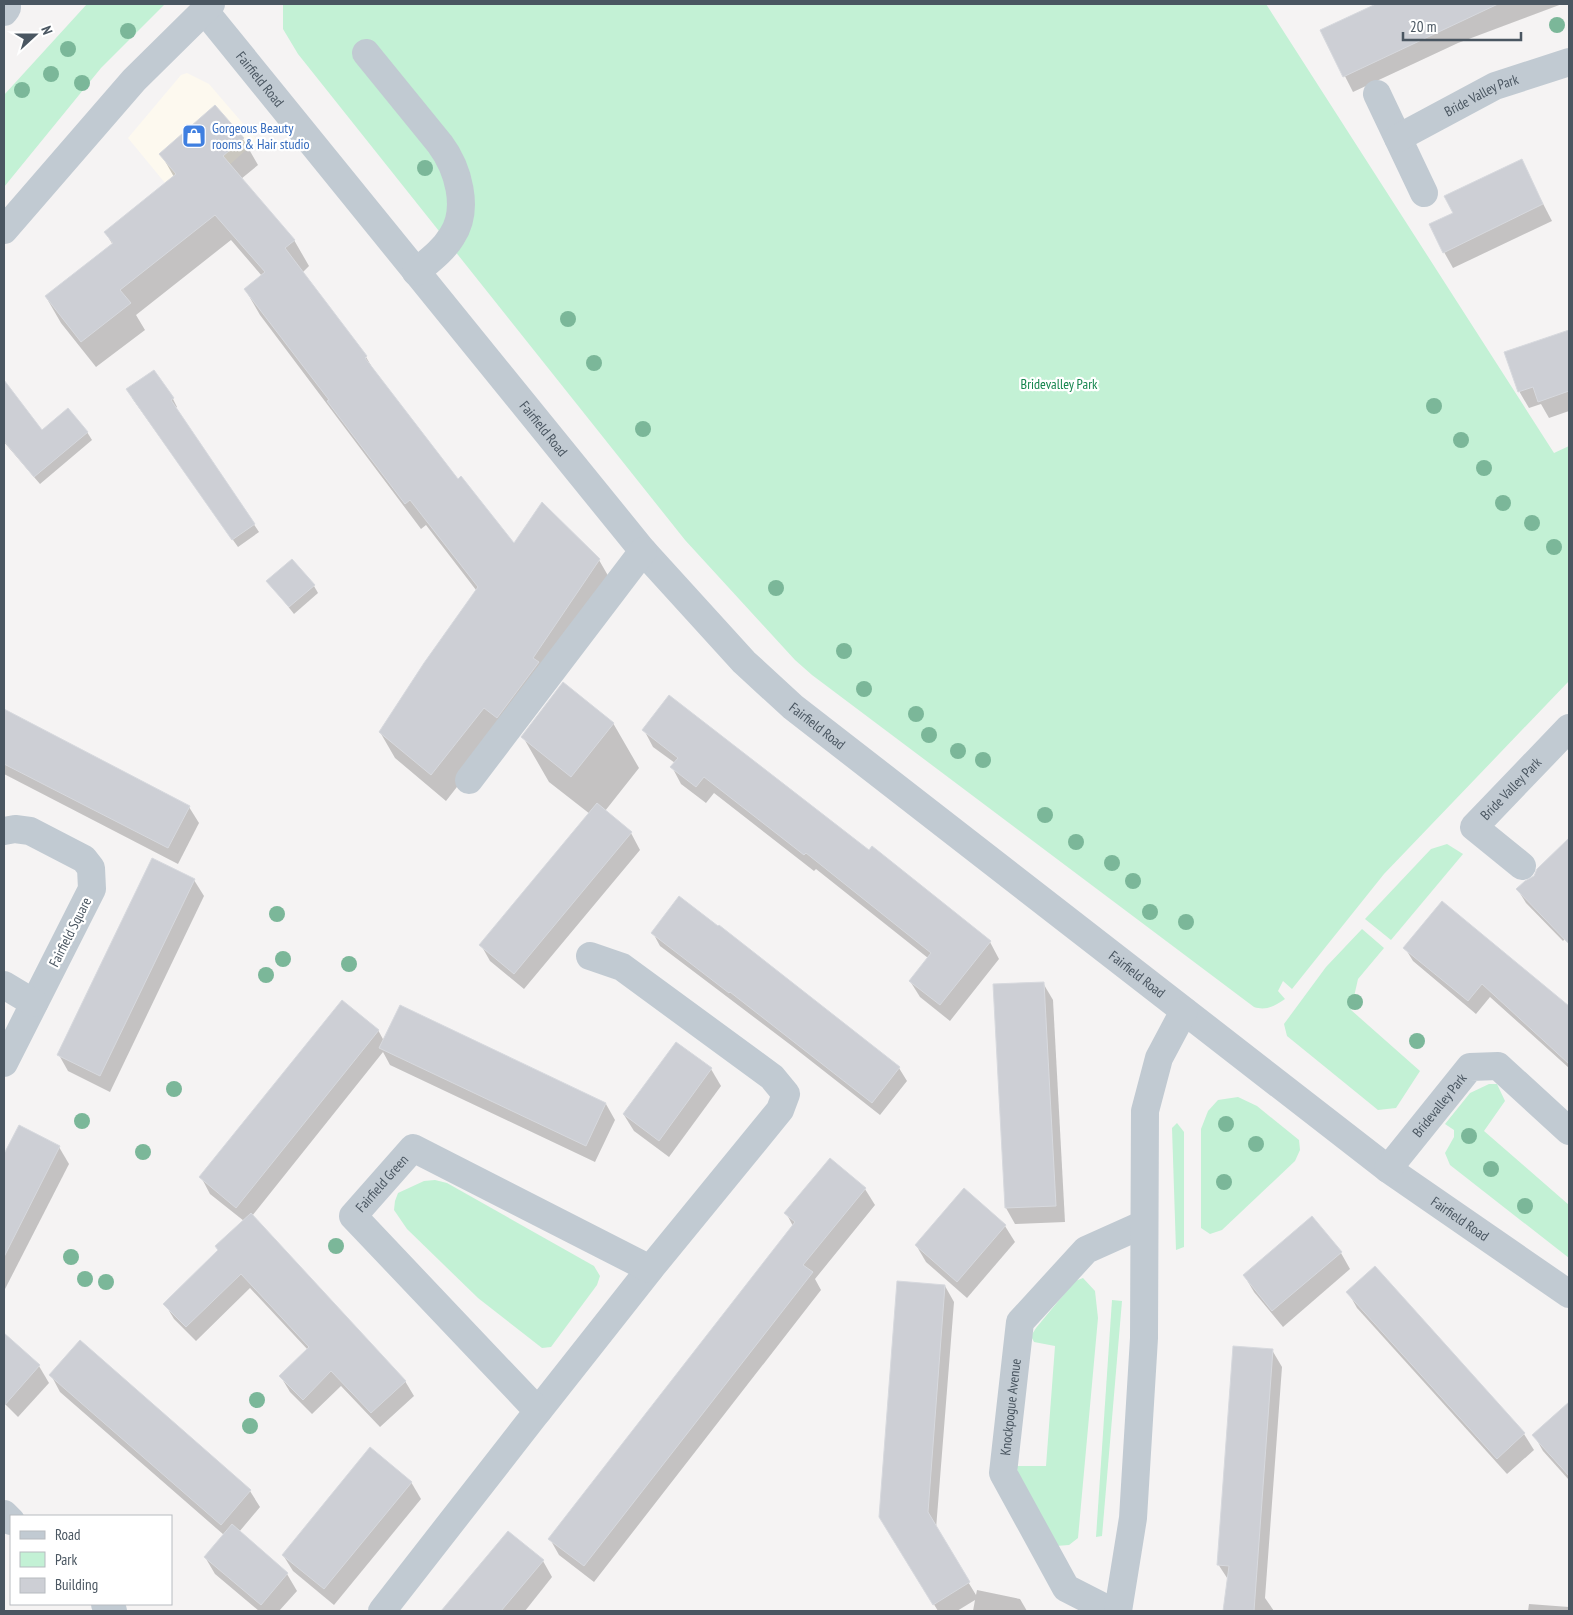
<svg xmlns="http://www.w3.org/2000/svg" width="1573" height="1615" viewBox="0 0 1573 1615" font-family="'PT Sans Narrow',sans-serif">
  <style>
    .commercial { fill: #fdf9ef }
    .green { fill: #c3f1d5 }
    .shadow { fill: #0003 }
    .building { fill: #cdcfd5; stroke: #d7d9de }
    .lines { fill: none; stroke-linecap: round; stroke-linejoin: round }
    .minor { stroke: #c1cad2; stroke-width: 28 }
    .tree { fill: #7bb799 }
    .labels { text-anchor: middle; stroke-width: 4.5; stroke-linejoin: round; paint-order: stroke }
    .street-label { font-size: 14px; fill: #4a5661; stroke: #fff }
    .shop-label { font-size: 14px; fill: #366cbe; stroke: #fff; text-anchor: start }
    .park-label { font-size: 14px; fill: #17864f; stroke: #fff }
  </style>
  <rect width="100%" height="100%" fill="#f5f3f3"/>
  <polygon class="commercial" points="187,73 209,84 257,140 184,206 128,138 181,75"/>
  <g class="green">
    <polygon points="87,4 165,4 101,68 4,187 4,95"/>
    <path d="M283 4H1266L1554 453 1569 446V681L1384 874 1292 989 1283 981 1278 991 1285 999C1275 1006 1266 1011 1254 1007L812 675 795 660 685 540 298 54 283 29Z"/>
    <polygon points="1447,844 1463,854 1391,940 1365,919 1431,849"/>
    <polygon points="1362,929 1384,948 1358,979 1351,1010 1420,1071 1396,1108 1378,1110 1287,1036 1284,1024 1326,967"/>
    <polygon points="1489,1084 1497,1084 1505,1101 1484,1131 1569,1205 1569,1258 1450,1165 1445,1153 1454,1137 1454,1130 1445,1124 1470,1093"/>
    <polygon points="1238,1097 1257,1106 1299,1140 1300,1150 1295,1161 1222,1230 1210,1234 1201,1228 1201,1129 1208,1111 1218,1100"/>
    <polygon points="1177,1123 1184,1132 1184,1247 1176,1250 1172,1128"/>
    <polygon points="435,1180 447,1183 594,1266 600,1276 597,1285 551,1347 542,1348 478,1298 407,1229 394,1210 395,1201 398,1193 424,1181"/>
    <polygon points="1083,1278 1095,1291 1098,1318 1078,1538 1069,1545 1056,1546 1018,1479 1017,1466 1046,1466 1055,1346 1034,1342 1031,1336 1036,1328 1075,1281"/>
    <polygon points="1112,1300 1122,1301 1102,1536 1096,1537"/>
  </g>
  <g class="shadow">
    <polygon points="1379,4 1562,4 1458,43 1353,92 1322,31"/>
    <polygon points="243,139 258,165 241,179 294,240 309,266 302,273 366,357 376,374 458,480 514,546 599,560 614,586 446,801 395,758 380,732 476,590 426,525 421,529 260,315 245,289 262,276 231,240 136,315 145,330 96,367 61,323 46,297 113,245 105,232 174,177 161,154"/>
    <polygon points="1521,161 1552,221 1453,268 1444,252 1455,213"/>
    <polygon points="1569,331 1569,411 1549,418 1541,404 1529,408 1519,391 1505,353"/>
    <polygon points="154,372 173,399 177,407 175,408 259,532 238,547 132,398"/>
    <polygon points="4,382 41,432 87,432 92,440 40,484 4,442"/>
    <polygon points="268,581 314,586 318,593 294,614"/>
    <polygon points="4,711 189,807 199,823 178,864 4,774"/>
    <polygon points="613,723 639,768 605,811 631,833 640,850 524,989 490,961 481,945 590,814 549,782 523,737"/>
    <polygon points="644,730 870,852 990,942 999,959 950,1021 920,997 910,981 928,958 816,869 814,871 714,793 706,803 681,784 672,767 675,763 653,747"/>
    <polygon points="1569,839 1569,934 1563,941 1526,903 1518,890 1535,877 1538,870"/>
    <polygon points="194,880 204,896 110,1092 68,1071 59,1055"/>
    <polygon points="1442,903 1569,1008 1569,1068 1490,997 1476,1014 1413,961 1405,948"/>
    <polygon points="719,927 899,1068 907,1081 880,1115 792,1046 660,946 653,933"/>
    <polygon points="1043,983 1053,1000 1065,1222 1015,1224 1006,1208"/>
    <polygon points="378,1030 384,1041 606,1104 615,1120 595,1162 390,1065 383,1052 252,1216 405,1381 414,1396 380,1427 341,1386 312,1414 290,1392 281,1377 308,1350 250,1288 196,1341 174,1319 165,1304 219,1251 244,1221 210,1194 201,1177"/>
    <polygon points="711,1069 721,1086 669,1157 634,1131 624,1115"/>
    <polygon points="19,1127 59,1147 69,1164 4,1291 4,1157"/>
    <polygon points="865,1189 875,1205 815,1279 821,1290 594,1582 559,1555 550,1539 793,1226 786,1213"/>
    <polygon points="964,1190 1005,1226 1015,1242 967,1298 926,1262 916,1245"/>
    <polygon points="1341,1253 1350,1269 1283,1327 1254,1292 1244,1275"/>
    <polygon points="1375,1268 1524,1434 1534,1450 1507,1474 1357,1308 1348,1292"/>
    <polygon points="945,1286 954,1302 936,1529 976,1595 977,1590 1020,1599 1027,1611 973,1611 975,1600 957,1611 938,1611 890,1533"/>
    <polygon points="4,1334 39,1366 49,1383 18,1417 4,1403"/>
    <polygon points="80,1342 250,1491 260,1507 239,1532 287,1574 297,1591 279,1611 259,1611 215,1574 205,1557 224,1535 60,1392 51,1375"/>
    <polygon points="1272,1350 1282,1367 1265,1598 1274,1611 1225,1611 1229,1581 1218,1564"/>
    <polygon points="1561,1411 1569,1420 1569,1480 1543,1451 1534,1435"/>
    <polygon points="411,1482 421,1499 334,1605 293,1571 283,1555"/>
    <polygon points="543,1561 552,1577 525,1611 443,1611 455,1595"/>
    <polygon points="1529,1604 1569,1607 1569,1611 1528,1611"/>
  </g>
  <g class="building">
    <polygon points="1376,4 1498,4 1343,77 1320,30"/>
    <polygon points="215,105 244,138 223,156 295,240 285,248 367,356 365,358 458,479 461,476 514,543 542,502 600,559 533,658 539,662 497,718 484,708 431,775 379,732 424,663 478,587 410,500 405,504 327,401 329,400 244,289 265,272 215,215 120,290 131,303 81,342 45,296 113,243 104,232 176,174 159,154"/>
    <polygon points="1522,159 1543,204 1443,253 1429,224 1453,213 1444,196"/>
    <polygon points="1569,330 1569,391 1538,402 1533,387 1518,392 1504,352"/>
    <polygon points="154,370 174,398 171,400 255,524 232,540 126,389"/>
    <polygon points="4,380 42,430 68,408 88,432 34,477 4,441"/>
    <polygon points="292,559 315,585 289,607 266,581"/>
    <polygon points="563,682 614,723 571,777 521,737"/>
    <polygon points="669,695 869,850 872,846 991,941 940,1005 909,981 931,953 806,853 804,855 704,777 696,787 670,767 678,758 642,730"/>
    <polygon points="4,709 190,806 168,848 4,764"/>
    <polygon points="597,803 632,832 514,974 479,945"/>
    <polygon points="1569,838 1569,944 1516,889 1525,881 1534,876 1537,869"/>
    <polygon points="152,858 195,879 100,1076 57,1055"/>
    <polygon points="679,896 718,926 719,925 900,1067 872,1103 730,992 729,993 651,933"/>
    <polygon points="1442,901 1569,1006 1569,1064 1482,984 1468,1001 1403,948"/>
    <polygon points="1044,982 1056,1206 1005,1208 993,984"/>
    <polygon points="342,1000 379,1030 236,1208 199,1177"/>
    <polygon points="400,1005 606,1103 586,1146 379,1048"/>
    <polygon points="676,1042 712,1068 659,1141 623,1114"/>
    <polygon points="19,1125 60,1146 4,1257 4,1154"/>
    <polygon points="830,1158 866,1188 803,1265 813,1272 584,1566 548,1539 795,1222 784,1213"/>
    <polygon points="964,1188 1006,1225 957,1282 915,1245"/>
    <polygon points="251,1213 406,1381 371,1413 331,1371 303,1400 279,1376 309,1347 241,1274 186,1327 163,1304 218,1250 215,1246"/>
    <polygon points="1312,1216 1342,1252 1272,1311 1243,1275"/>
    <polygon points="1375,1266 1525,1433 1497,1459 1346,1292"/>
    <polygon points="897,1281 945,1285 928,1512 970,1582 933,1605 879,1517"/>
    <polygon points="4,1333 40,1365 4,1406"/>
    <polygon points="80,1340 251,1490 221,1525 49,1375"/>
    <polygon points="1233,1346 1273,1349 1254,1611 1223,1611 1229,1566 1217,1565"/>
    <polygon points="1569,1402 1569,1476 1532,1435"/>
    <polygon points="370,1447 412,1482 324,1589 282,1555"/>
    <polygon points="232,1524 288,1573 261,1605 204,1557"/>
    <polygon points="508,1531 544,1560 501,1611 441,1611"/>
  </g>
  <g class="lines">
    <g class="minor">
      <path id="s1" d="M204 10 643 551 744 662 793 707 1388 1169 1569 1294"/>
      <polyline points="4,12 7,8 7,4"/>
      <path d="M366 53 440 144C458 168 470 209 452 236 443 251 429 261 416 272"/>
      <polyline points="1377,94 1424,193"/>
      <path id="s2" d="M1398 138 1495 86 1569 62"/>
      <polyline points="4,230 134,80 211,4"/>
      <polyline points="469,780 643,551"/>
      <polyline points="4,831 15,829 30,831 84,859 91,868 92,889 4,1063"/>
      <path id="s3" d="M1522 866 1474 827 1569 728"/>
      <polyline points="4,985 34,1003"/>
      <path id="s4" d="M1388 1169 1470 1067 1498 1066 1569 1131"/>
      <polyline points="538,1411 650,1269"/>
      <polyline points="4,1514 11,1521"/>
      <polyline points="105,1604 113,1611"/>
      <path id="s5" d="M382 1611 538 1411 353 1216 413 1148 650 1269 780 1110 786 1094 772 1077 622 967 590 956"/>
      <path id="s6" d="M1111 1611 1066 1588 1003 1473 1020 1322 1086 1250 1144 1224"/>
      <polyline points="1118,1611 1133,1518 1144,1338 1145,1111 1159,1058 1184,1011"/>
    </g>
  </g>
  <g class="tree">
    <circle cx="1557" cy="25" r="8"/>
    <circle cx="128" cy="31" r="8"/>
    <circle cx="68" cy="49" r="8"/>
    <circle cx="51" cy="74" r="8"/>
    <circle cx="82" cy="83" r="8"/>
    <circle cx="22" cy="90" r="8"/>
    <circle cx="425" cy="168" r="8"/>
    <circle cx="568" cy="319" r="8"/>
    <circle cx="594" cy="363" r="8"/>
    <circle cx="1434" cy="406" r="8"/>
    <circle cx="643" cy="429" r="8"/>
    <circle cx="1461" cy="440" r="8"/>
    <circle cx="1484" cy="468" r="8"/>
    <circle cx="1503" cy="503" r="8"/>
    <circle cx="1532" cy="523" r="8"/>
    <circle cx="1554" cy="547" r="8"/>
    <circle cx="776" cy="588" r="8"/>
    <circle cx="844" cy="651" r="8"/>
    <circle cx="864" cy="689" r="8"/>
    <circle cx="916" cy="714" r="8"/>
    <circle cx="929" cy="735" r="8"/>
    <circle cx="958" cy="751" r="8"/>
    <circle cx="983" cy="760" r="8"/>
    <circle cx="1045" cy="815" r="8"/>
    <circle cx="1076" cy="842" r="8"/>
    <circle cx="1112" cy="863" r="8"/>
    <circle cx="1133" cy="881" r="8"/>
    <circle cx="1150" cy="912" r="8"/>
    <circle cx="277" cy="914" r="8"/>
    <circle cx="1186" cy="922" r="8"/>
    <circle cx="283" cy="959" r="8"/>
    <circle cx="349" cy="964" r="8"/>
    <circle cx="266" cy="975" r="8"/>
    <circle cx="1355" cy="1002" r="8"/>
    <circle cx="1417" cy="1041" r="8"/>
    <circle cx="174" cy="1089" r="8"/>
    <circle cx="82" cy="1121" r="8"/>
    <circle cx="1226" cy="1124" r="8"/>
    <circle cx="1469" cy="1136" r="8"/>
    <circle cx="1256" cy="1144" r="8"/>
    <circle cx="143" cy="1152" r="8"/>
    <circle cx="1491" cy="1169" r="8"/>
    <circle cx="1224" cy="1182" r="8"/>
    <circle cx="1525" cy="1206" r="8"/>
    <circle cx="336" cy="1246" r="8"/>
    <circle cx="71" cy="1257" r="8"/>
    <circle cx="85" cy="1279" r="8"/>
    <circle cx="106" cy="1282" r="8"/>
    <circle cx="257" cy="1400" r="8"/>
    <circle cx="250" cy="1426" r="8"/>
  </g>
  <defs>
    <g id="shop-square" transform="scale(1.25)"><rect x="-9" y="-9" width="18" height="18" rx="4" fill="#3f7fe0" stroke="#fff"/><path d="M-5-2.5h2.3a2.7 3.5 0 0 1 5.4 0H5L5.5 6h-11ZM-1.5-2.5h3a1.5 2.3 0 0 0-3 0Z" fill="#fff"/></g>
  </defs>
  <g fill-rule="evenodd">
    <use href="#shop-square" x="194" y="136"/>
  </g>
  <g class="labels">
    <g class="street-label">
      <text dy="5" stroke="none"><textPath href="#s1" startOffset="89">Fairfield Road</textPath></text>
      <text dy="5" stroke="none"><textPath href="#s2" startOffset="94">Bride Valley Park</textPath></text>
      <text dy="5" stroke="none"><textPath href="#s1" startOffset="539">Fairfield Road</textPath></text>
      <text dy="5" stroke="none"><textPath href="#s1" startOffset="944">Fairfield Road</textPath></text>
      <text dy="5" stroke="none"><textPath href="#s3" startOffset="115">Bride Valley Park</textPath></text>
      <text transform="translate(70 932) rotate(-63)" y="5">Fairfield Square</text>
      <text dy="5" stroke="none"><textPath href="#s1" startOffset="1349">Fairfield Road</textPath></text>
      <text dy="5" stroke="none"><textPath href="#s4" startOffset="82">Bridevalley Park</textPath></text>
      <text dy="5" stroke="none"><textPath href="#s5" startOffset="566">Fairfield Green</textPath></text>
      <text dy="5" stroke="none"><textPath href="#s1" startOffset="1754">Fairfield Road</textPath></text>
      <text dy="5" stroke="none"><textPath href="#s6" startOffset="248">Knockpogue Avenue</textPath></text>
    </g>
    <g class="shop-label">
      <text x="212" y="133">Gorgeous Beauty<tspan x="212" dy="16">rooms &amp; Hair studio</tspan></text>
    </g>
    <g class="park-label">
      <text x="1059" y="389">Bridevalley Park</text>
    </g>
  </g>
  <rect width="1573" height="1615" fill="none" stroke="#4a5661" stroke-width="10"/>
  <rect x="10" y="1515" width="162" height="90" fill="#ffffff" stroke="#b7bbc0"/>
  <rect x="20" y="1531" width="25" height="8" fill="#c1cad2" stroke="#b7bbc0"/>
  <text x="55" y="1540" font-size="15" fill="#4a5661">Road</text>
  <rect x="20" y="1552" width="25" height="15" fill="#c3f1d5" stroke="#b7bbc0"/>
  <text x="55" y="1565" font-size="15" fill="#4a5661">Park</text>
  <rect x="20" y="1578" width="25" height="15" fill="#cdcfd5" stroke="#b7bbc0"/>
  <text x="55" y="1590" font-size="15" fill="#4a5661">Building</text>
  <g transform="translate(35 35) rotate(69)" stroke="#ffffff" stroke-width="4" paint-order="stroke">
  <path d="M0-4L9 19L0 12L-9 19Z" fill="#4a5661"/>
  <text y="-8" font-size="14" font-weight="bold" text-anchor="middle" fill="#4a5661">N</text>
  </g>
  <path d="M1403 32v8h118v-8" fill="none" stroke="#4a5661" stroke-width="2.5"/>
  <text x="1410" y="32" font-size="15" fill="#4a5661" stroke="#ffffff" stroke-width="4" paint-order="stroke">20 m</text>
</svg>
